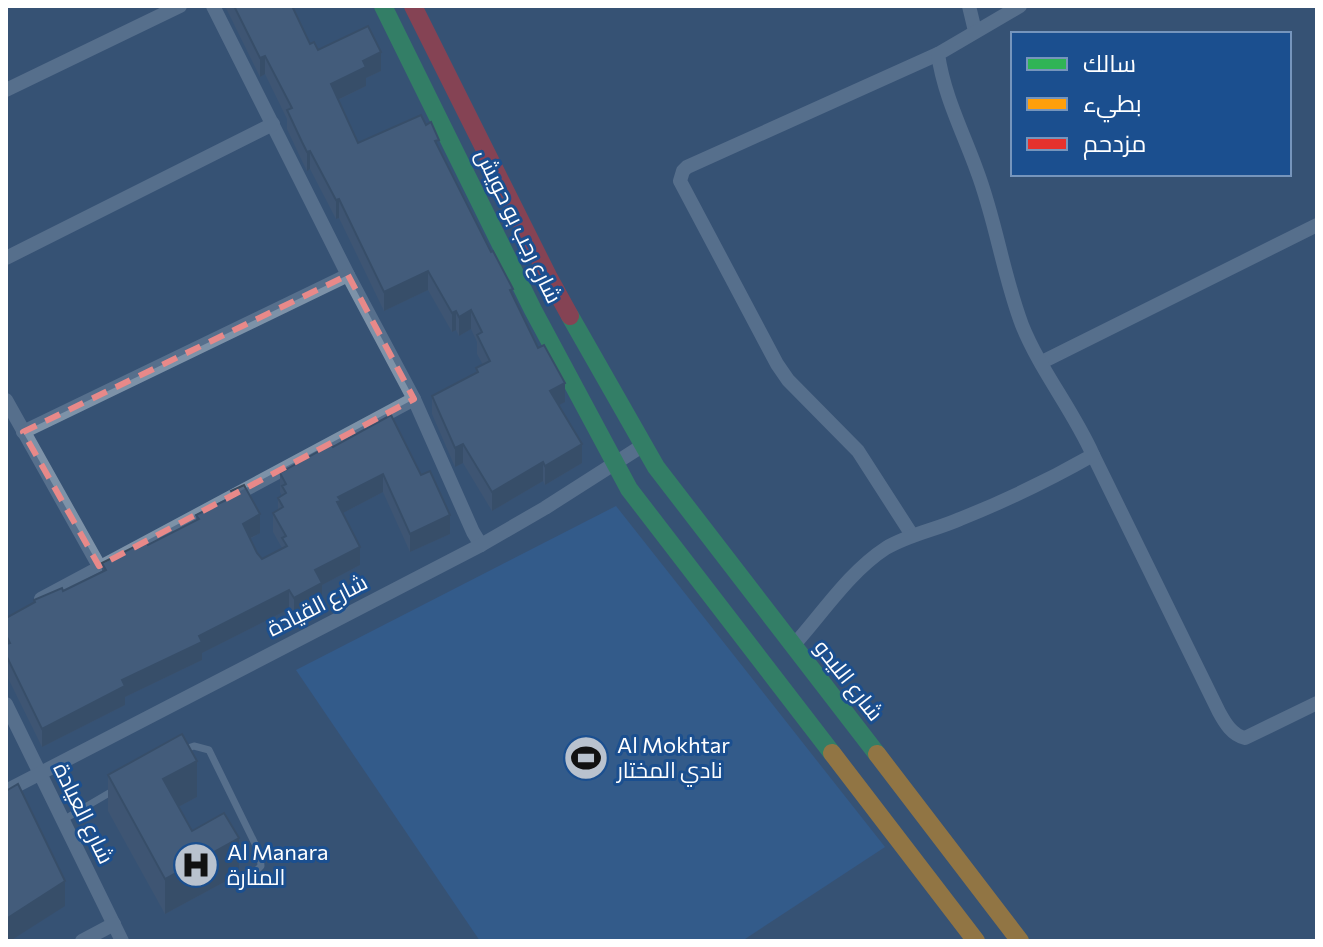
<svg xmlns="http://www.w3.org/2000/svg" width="1323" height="947" viewBox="0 0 1323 947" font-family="Commissioner,Cairo,sans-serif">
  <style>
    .grass { fill: #2f66a5 }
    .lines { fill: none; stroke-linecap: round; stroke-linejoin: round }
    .lane { stroke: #7d92a8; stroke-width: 7 }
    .street { stroke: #7d92a8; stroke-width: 14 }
    .fast { stroke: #30b455; stroke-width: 18 }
    .slow { stroke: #ff9f0a; stroke-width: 18 }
    .jam { stroke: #e5322d; stroke-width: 18 }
    .wall { fill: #475a72 }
    .shaded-wall { fill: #394a5c }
    .building { fill: #526984; stroke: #394a5c; stroke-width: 2 }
    .marked { fill: none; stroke: #e88989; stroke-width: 6; stroke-dasharray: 16 10; stroke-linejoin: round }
    .labels { text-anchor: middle; stroke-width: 6; stroke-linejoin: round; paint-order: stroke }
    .street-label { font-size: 22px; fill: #fff; stroke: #1b4f8f }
    .poi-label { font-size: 22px; fill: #fff; stroke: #1b4f8f; text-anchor: start }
  </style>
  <rect width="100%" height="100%" fill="#365274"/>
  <polygon class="grass" points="616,506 885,847 742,941 480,941 296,670"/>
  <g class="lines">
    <g class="lane">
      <polyline points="182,750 194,746 209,750 260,854 261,866 253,874"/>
      <polyline points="63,820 116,789"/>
    </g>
    <g class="street">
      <polyline points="213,6 348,275 414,399 473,532 481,545"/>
      <polyline points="969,6 975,31"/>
      <polyline points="6,90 180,6"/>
      <polyline points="6,258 273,124"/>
      <polyline points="1042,362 1317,225"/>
      <polyline points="6,400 99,566"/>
      <polyline points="23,432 348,275"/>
      <path d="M1093 455 1219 712C1225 723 1232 735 1245 738L1317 703"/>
      <polyline points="912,535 858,451 788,380 777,364 680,181 683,171 687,167 938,54"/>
      <polyline points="41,599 414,399"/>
      <path d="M793 646C822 614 849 572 886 548 910 534 935 530 960 519 1005 501 1051 479 1093 455 1073 410 1040 370 1022 325 1003 275 996 221 977 171 963 132 944 96 938 54L1020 6"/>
      <polyline points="6,704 122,941"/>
      <polyline points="6,791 481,545 545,508 642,446"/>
      <polyline points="82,941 114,924"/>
    </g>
    <g class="fast">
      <polyline points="383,6 533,310 629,489 832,753"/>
      <polyline points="570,316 656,467 877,754"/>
    </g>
    <g class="slow">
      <polyline points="832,753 976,941"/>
      <polyline points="877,754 1020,941"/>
    </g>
    <polyline class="jam" points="413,6 548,276 570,316"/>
  </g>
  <g class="wall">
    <polygon points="225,6 292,6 310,44 318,50 381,71 366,78 366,86 338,100 358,143 439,148 565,402 559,405 582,463 545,485 543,481 492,511 463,463 455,467 432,414 432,396 476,373 476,368 483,365 477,354 477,342 471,329 459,336 456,330 452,332 428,290 384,311 339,218 336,219 310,169 307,171 302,161 287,129 287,119 265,74 260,77"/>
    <polygon points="391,415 450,534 410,552 383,492 343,513 360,565 322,585 322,602 294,616 289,609 202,653 202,660 125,697 125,705 42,747 6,674 6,618 34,603 34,600 63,591 102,571 102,563 148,545 196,520 196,515 231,498 231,491 260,533 250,539 257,553 262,559 282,548 273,532 273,513 278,510 278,498 282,496 280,492 280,473 318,452 318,449 333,447"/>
    <polygon points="108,775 197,797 178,807 192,831 239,874 165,914 108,811"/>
  </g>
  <g class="shaded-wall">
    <polygon points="381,52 381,71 366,78 366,86 331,103 331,84 363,61"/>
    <polygon points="265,56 265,74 260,77 260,58"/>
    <polygon points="310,151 310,169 307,171 307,152"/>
    <polygon points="339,199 339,218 336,219 336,200"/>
    <polygon points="428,271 428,290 384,311 384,292"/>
    <polygon points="471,310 471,329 459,336 459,317"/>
    <polygon points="456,311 456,330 452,332 452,313"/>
    <polygon points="565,383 565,402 550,410 550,391"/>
    <polygon points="463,444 463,463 455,467 455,448"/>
    <polygon points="582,444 582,463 545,485 545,466"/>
    <polygon points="543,462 543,481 492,511 492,492"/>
    <polygon points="383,474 383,492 341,514 337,521 338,497"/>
    <polygon points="260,514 260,533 243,542 243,524"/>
    <polygon points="450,515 450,534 410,552 410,534"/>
    <polygon points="360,547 360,565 322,585 322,602 294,616 294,598 315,570"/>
    <polygon points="289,590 289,609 202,653 202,660 125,697 125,705 42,747 42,729 122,680 199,636"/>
    <polygon points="197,761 197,797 163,815 163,779"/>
    <polygon points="239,838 239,874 165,914 165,879"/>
    <polygon points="65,881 65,906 10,941 6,941 6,919"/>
  </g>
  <g class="building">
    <polygon points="234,6 292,6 310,44 314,42 318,50 368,26 381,52 363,61 366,67 331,84 358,143 421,115 426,125 431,122 439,140 435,141 491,252 493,251 513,289 510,290 538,348 544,345 565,383 550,391 582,444 545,466 543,462 492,492 463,444 455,448 432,396 478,372 476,368 490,361 477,335 482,332 471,310 459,317 456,311 452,313 428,271 384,292 339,199 336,200 310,151 307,152 302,142 287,110 292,108 265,56 260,58"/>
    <polygon points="391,415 421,475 430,471 450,515 410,534 383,474 338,497 341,501 337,502 360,547 315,570 322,583 294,598 289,590 199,636 202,642 122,680 125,686 42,729 6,655 6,644 10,643 6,635 6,618 35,602 34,600 62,588 63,591 106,570 102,563 146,541 148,545 199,519 196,515 234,496 231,491 244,485 260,514 243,524 257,553 262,559 287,546 282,538 286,536 273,513 283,507 278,498 286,493 282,486 286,484 280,473 319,451 318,449 330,443 333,447"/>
    <polygon points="182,734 197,761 163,779 192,831 224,813 239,838 165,879 108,775"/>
    <polygon points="18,784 65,881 6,919 6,791"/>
  </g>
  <path d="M0 0H1323V947H0ZM348 275 414 399 99 566 23 432Z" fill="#365274" fill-opacity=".55" fill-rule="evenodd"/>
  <path class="marked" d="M348 275 414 399 99 566 23 432Z"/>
  <defs>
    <g id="stadium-disc" transform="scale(2.3)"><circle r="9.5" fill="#b9c2ce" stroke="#1b4f8f"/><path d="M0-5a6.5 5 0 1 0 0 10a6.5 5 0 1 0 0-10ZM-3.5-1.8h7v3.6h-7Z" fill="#111"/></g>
    <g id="hospital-disc" transform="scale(2.3)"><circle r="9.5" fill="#b9c2ce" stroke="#1b4f8f"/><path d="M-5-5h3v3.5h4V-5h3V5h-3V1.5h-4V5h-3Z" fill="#111"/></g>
  </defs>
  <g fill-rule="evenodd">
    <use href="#stadium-disc" x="586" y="758"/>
    <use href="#hospital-disc" x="196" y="865"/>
  </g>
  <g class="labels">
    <g class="street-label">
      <text transform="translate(519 226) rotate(64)" y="8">شارع رجب بو حويش</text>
      <text transform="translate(317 605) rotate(-27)" y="8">شارع القيادة</text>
      <text transform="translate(849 680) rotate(52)" y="8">شارع الليدو</text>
      <text transform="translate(84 813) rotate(64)" y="8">شارع العيادة</text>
    </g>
    <g class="poi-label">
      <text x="617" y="753">Al Mokhtar<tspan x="617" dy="25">نادي المختار</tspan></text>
      <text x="227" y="860">Al Manara<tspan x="227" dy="25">المنارة</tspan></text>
    </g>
  </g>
  <rect width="1323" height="947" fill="none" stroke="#ffffff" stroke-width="16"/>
  <rect x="1011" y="32" width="280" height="144" fill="#1b4f8f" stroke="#7695bc" stroke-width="2"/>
  <rect x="1027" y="58" width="40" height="12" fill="#30b455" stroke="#7695bc" stroke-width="2"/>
  <text x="1083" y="72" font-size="24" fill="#ffffff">سالك</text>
  <rect x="1027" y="98" width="40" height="12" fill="#ff9f0a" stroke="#7695bc" stroke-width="2"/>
  <text x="1083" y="112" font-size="24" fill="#ffffff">بطيء</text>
  <rect x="1027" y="138" width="40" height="12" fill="#e5322d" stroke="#7695bc" stroke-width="2"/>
  <text x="1083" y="152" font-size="24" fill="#ffffff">مزدحم</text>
</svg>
